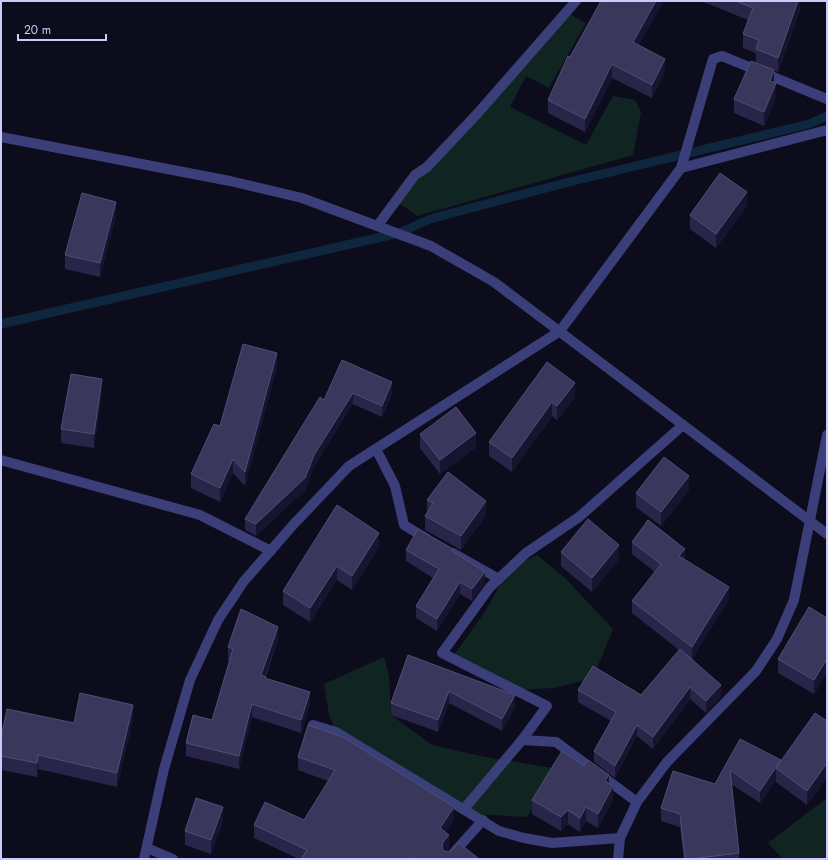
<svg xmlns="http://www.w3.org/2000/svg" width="828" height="860" viewBox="0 0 828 860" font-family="Jost,sans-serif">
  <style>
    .green { fill: #102522 }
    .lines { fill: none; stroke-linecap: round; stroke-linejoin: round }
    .stream { stroke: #0e263e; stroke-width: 9 }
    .minor { stroke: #3a3f79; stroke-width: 10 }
    .wall { fill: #282549 }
    .shaded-wall { fill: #16142f }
    .building { fill: #3a375d; stroke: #504e76 }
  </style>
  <rect width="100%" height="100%" fill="#0d0c1c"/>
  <g class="green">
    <polygon points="566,12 586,23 549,88 526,76 510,107 586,145 613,96 635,100 641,112 633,155 417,216 396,201"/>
    <polygon points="537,555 566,579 613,629 593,678 554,688 517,690 452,658 486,610 509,569"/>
    <polygon points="384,657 389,676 391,715 432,745 485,757 559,769 527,817 472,814 336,732 329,714 324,684"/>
    <polygon points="827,798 827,859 783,859 768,843"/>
  </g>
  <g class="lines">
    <polyline class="stream" points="1,324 399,233 430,219 565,183 809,124 827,116"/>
    <g class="minor">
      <polyline points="1,137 230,181 302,198 431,246 494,282 827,534"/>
      <polyline points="681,168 713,59 722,56 827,99"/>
      <polyline points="378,225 415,175 427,167 477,114 576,1"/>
      <polyline points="376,449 395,486 404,525 427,539"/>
      <polyline points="1,460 200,515 271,551"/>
      <polyline points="453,553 499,579"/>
      <polyline points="313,725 336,732 499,831 524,838 552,843 620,838"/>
      <polyline points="522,740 547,706 442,653 490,587 526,553 579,517 683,425"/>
      <polyline points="464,809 522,740 556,742 637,802"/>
      <polyline points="147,848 173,859"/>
      <polyline points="144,859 164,769 190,680 218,620 244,581 293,525 349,466 560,331 681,168 827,130"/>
      <polyline points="448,859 483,820"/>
      <polyline points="618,859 620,838 637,802 667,762 756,671 777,639 794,600 827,435"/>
    </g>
  </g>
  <g class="wall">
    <polygon points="601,1 664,1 638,45 665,72 652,98 612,78 585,132 548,113 548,100 570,57"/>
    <polygon points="701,1 800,1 800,10 778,72 756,63 756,53 743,48 743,34 748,20"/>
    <polygon points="774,82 776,97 764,126 734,113 734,99"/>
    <polygon points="747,206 716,248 690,229 690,215"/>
    <polygon points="116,216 100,277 65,269 65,255"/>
    <polygon points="342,360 392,394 382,417 353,404 314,466 305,490 256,536 245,530 245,519 324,400"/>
    <polygon points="547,362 575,397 557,420 552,416 512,472 489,456 489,442"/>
    <polygon points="277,367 245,486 233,473 220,502 191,488 191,474 220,426"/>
    <polygon points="102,393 94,448 61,443 61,429"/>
    <polygon points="420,434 476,447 440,474 420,448"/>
    <polygon points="689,490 661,526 636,507 636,493"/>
    <polygon points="427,500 486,515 461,550 425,530 425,516 427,512"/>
    <polygon points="632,542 685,560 729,599 692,659 721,697 706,713 690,699 653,749 637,736 615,778 594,762 594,751 611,721 578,702 578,690 641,695 679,650 632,613 632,601 655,572 632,554"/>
    <polygon points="379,547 352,590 337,580 310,622 283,605 283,591"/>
    <polygon points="406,550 453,553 485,583 472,601 460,594 437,631 416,618 416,606 433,578 406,561"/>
    <polygon points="561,552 619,559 592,592 561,566"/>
    <polygon points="827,618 827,673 814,694 778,673 778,659"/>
    <polygon points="278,640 266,677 266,678 310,705 301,733 252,717 239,769 186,756 186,743 212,720 230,661 228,660 228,647"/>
    <polygon points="408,655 515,707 502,731 449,703 438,732 391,715 391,703"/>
    <polygon points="133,719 117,787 38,769 37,777 1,770 1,738 74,723"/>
    <polygon points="827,721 827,777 807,805 776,782 776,780 760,803 731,784 739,853 739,859 684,859 680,827 661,821 661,808 715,784 740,739 781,761"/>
    <polygon points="308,725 454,820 446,832 449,848 446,851 479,859 299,859 254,838 254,825 304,820 328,781 298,770 298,757"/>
    <polygon points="609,783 613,800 598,828 586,821 580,832 568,824 561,831 532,814 532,800"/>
    <polygon points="223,821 211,854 185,845 185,831"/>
  </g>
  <g class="shaded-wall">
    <polygon points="656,1 664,1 633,55 633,42"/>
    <polygon points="798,1 800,1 800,10 778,72 778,58"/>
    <polygon points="665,59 665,72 652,98 652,85"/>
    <polygon points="612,64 612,78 585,132 585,119"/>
    <polygon points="774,70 774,84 770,81"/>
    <polygon points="776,83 776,97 764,126 764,112"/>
    <polygon points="747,192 747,206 716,248 716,234"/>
    <polygon points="116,202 116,216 100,277 100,263"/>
    <polygon points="277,353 277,367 245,486 245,472"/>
    <polygon points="102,379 102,393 94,448 94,434"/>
    <polygon points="392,382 392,394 382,417 382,406"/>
    <polygon points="575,383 575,397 557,420 557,406"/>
    <polygon points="353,393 353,404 314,466 305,490 256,536 256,524 314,455"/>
    <polygon points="552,402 552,416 512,472 512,458"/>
    <polygon points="476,433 476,447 440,474 440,460"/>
    <polygon points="233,459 233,473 220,502 220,488"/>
    <polygon points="689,476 689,490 661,526 661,512"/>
    <polygon points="486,501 486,515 461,550 461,536"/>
    <polygon points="379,533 379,547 352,590 352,576"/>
    <polygon points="619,545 619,559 592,592 592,578"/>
    <polygon points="685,549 685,561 679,556"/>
    <polygon points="337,566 337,580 310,622 310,608"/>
    <polygon points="485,572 485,583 472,601 472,589"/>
    <polygon points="460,582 460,594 437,631 437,619"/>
    <polygon points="729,587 729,599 692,660 692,647"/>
    <polygon points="278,627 278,640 261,688 261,675"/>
    <polygon points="827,659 827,673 814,694 814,680"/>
    <polygon points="721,685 721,697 706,713 706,701"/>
    <polygon points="690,687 690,699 653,749 653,737"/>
    <polygon points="449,691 449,703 438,732 438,720"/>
    <polygon points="310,692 310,705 301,733 301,720"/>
    <polygon points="515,695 515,707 502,731 502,719"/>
    <polygon points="252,704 252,717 239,769 239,756"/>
    <polygon points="133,705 133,719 117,787 117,773"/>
    <polygon points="637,725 637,736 615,778 615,766"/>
    <polygon points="38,755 38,769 37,777 37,763"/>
    <polygon points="781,760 776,768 776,780 760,803 760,791"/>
    <polygon points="827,763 827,777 807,805 807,791"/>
    <polygon points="609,775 609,789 605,781"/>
    <polygon points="613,786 613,800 598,828 598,814"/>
    <polygon points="223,807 223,821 211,854 211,840"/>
    <polygon points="454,807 454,820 440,841 440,828"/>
    <polygon points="586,807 586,821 580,832 580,818"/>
    <polygon points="568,810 568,824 561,831 561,817"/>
    <polygon points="449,835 449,848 443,855 442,848 443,842"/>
  </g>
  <g class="building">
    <polygon points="601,1 656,1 633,42 665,59 652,85 612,64 585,119 548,100 568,56 570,57"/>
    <polygon points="736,1 798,1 778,58 756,49 759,40 743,34 753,8"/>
    <polygon points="751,61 774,70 770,81 776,83 764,112 734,99"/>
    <polygon points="720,173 747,192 716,234 690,215"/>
    <polygon points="82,193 116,202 100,263 65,255"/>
    <polygon points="243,344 277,353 245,472 233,459 220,488 191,474 214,424 220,426"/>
    <polygon points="342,360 392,382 382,406 353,393 314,455 305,478 256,524 245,519 320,397 324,400"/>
    <polygon points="547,362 575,383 557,406 552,402 512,458 489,442"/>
    <polygon points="71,374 102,379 94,434 61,429"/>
    <polygon points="456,407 476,433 440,460 420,434"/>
    <polygon points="664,457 689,476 661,512 636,493"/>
    <polygon points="448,472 486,501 461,536 425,516 433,503 427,500"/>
    <polygon points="337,505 379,533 352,576 337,566 310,608 283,591"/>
    <polygon points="588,519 619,545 592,578 561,552"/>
    <polygon points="648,520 685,549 679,556 729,587 692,647 632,601 661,564 632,542"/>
    <polygon points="418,529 453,549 452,551 485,572 472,589 460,582 437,619 416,606 439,569 406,550"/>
    <polygon points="809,607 827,618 827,659 814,680 778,659"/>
    <polygon points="241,609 278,627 261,675 266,677 265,678 310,692 301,720 252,704 239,756 186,743 193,715 212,720 233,649 228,647"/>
    <polygon points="680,649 721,685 706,701 690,687 653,737 637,725 615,766 594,751 616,712 578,690 593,666 641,695"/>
    <polygon points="408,655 515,695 502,719 449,691 438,720 391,703"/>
    <polygon points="80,693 133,705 117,773 38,755 37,763 1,756 1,738 7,709 74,723"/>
    <polygon points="815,713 827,721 827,763 807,791 776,768"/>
    <polygon points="308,725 343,737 454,807 440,828 449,835 443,842 442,848 444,851 450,852 459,843 479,859 413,859 411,857 410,859 301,859 307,850 254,825 265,802 304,820 335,770 298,757"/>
    <polygon points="740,739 781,760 760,791 730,770 739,853 691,859 685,859 680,814 661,808 673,771 715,784"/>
    <polygon points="562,751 584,766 588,760 609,775 605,781 613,786 598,814 586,807 580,818 568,810 561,817 532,800"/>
    <polygon points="196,798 223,807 211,840 185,831"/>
  </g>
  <rect width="828" height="860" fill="none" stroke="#cacafc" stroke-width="4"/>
  <path d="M18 34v6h88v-6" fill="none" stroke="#cacafc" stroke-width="2"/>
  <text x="24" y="34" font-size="12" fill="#cacafc" stroke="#0d0c1c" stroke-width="3" paint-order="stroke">20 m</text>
</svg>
